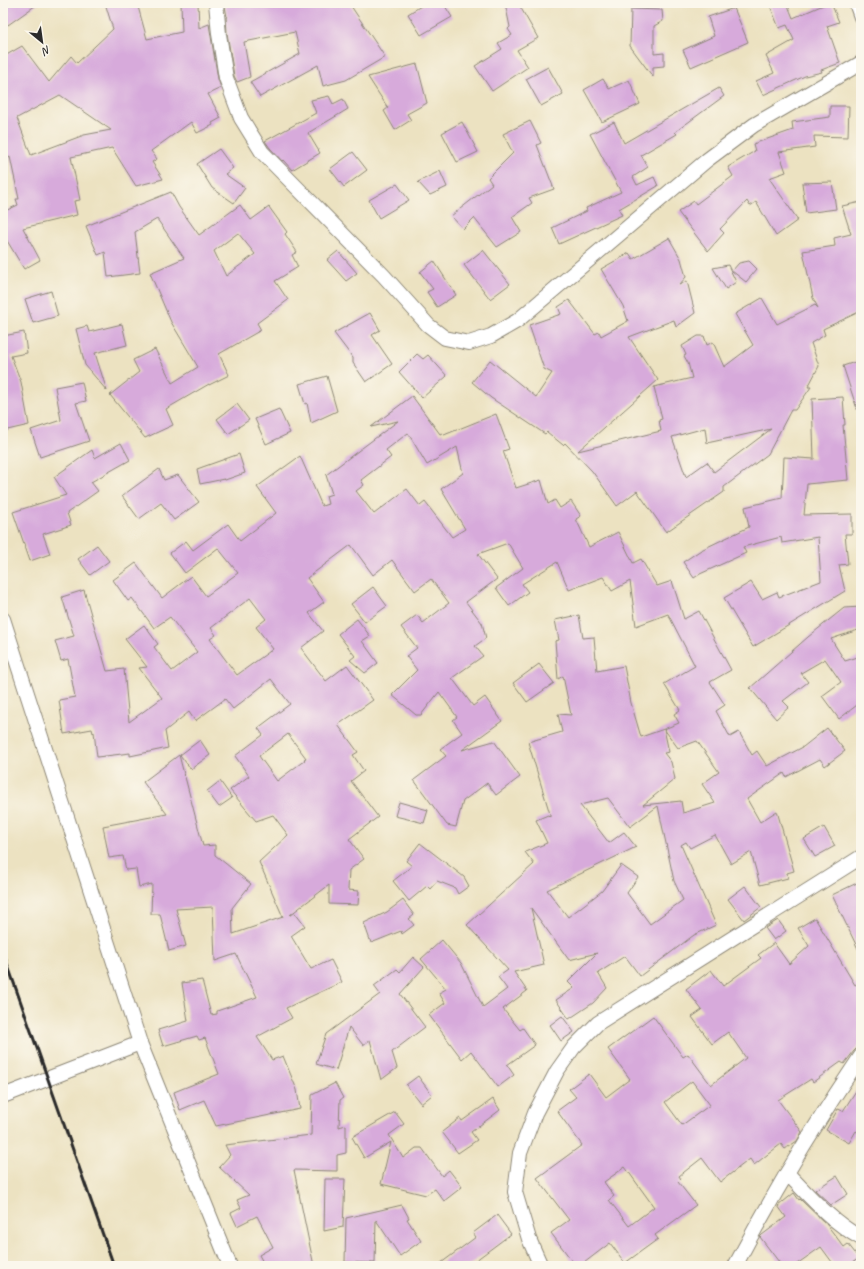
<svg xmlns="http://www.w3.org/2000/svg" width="864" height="1269" viewBox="0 0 864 1269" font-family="Caveat,sans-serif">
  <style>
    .building { fill: #d7aadb; fill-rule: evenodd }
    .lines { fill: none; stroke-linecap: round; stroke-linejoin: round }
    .street-casing { stroke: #8c8676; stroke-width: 16 }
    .street { stroke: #fff; stroke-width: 14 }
    .rail { stroke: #2b2b2b; stroke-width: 3 }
  </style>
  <rect width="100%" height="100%" fill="#fbf7ec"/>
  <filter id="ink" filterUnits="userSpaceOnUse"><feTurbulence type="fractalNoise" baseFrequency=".025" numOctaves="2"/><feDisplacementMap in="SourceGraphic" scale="8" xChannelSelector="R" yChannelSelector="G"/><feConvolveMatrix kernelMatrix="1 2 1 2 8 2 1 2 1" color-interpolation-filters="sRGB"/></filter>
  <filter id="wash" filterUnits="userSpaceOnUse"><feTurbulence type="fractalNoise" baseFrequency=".012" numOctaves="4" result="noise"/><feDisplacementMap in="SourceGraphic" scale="16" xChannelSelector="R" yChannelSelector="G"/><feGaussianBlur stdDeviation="0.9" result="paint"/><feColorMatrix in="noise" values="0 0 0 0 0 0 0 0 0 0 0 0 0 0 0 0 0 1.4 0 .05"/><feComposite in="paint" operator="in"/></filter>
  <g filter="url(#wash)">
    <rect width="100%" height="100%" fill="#ece2c1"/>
    <g id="blocks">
      <g class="building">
        <polygon points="3,3 39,3 8,25 3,18"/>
        <path d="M105 3H137L147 39 182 32 181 3H198L199 28 209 24 218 79 221 88 208 94 221 118 212 123 213 125 197 133 191 122 151 151 157 159 152 162 163 179 136 186 112 148 71 157 80 200 74 201 77 215 23 228 40 260 24 269 3 234V212L18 205 16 199H19L10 157 3 161V57L22 46 49 82 71 56 77 63 113 29ZM60 95 111 130 84 135 31 155 17 118Z"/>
        <polygon points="240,3 349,3 385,57 346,80 323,86 318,65 260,97 250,82 300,54 295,32 244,42 250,77 237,82 234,76 227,33 226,17 227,17 225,6"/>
        <polygon points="426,3 443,3 452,17 421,35 408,14"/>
        <polygon points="505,3 518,3 538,38 517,50 528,67 492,91 475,66 502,49 498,43 512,35 508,29 510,27"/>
        <polygon points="769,3 787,3 793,18 828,3 831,3 839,22 827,26 840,63 821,70 822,72 805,76 763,95 756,81 774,73 766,56 794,40 787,25 779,28"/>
        <polygon points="734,8 748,42 691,67 683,50 714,36 708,17"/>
        <polygon points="631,9 662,10 663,21 654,26 654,54 664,53 664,66 653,67 653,77 630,46"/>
        <polygon points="417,64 427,103 407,114 411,120 395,130 384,111 388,108 368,77"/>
        <polygon points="548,67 563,94 541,106 526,79"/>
        <polygon points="603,79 609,89 629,80 640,104 602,122 584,90"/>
        <polygon points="719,88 724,96 675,132 677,134 641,155 648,167 633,177 637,185 654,177 658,186 619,209 622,215 559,244 552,228 587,211 586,208 621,192 590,134 614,122 624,143"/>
        <polygon points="329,96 333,104 343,99 348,109 308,133 320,153 292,170 283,160 282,161 270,148 265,141 316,113 311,100"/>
        <polygon points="830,106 849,106 848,137 814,136 815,147 779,152 786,172 769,178 798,220 776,236 756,202 750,206 747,201 720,229 724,233 708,251 678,212 694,201 696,204 733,176 728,167 755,151 753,144 793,130 792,122 830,117"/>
        <polygon points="530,121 541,143 537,145 554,189 529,198 532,203 512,217 521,232 497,247 474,218 463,229 451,216 492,184 488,178 513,153 503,134"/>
        <polygon points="462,122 478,152 457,162 442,133"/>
        <polygon points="219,149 233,168 225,174 245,188 234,203 212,188 197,164"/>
        <polygon points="353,152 367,170 344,187 330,169"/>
        <polygon points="440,171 447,187 430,195 418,182"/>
        <polygon points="832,182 836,209 806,213 802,183"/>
        <polygon points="397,184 409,200 379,218 369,200"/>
        <path d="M171 192 179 207 199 235 240 205 251 220 269 207 287 232 285 234 297 252 292 255 298 267 275 281 288 300 257 323 261 330 219 354 229 375 209 385V384L166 409 173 425 145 438 110 395 139 372 133 360 155 349 172 383 198 367 171 322 150 273 184 258 157 219 135 232 140 273 108 277 105 252 98 255 86 226ZM238 233 255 254 226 276 214 251Z"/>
        <path d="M861 202V311L823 329 825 335 811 343 819 366 808 387H811L795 410H791L768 454 724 487V492L666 532 637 491 617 506 592 471 565 443 563 445 547 432 545 434 491 398 472 382 490 360 536 397 552 373 544 369 529 325 561 314 558 307 569 300 595 334 599 332 601 336 628 321 623 306 601 269 629 253 633 259 669 238 681 259 686 277 679 285 687 281 695 313 676 327 674 320 629 337 658 380 578 451 661 431 659 420 662 419 654 387 692 378 688 363 684 356 686 355 682 346 698 336H704L707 345 713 342 724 367 753 345 735 314 762 298 777 324 815 305 818 308 813 298 803 251 835 246 834 238 851 234 842 206ZM705 428 707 443 771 429 714 472 707 462 686 477 672 437Z"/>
        <polygon points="483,250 510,284 490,299 464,265"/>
        <polygon points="338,251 357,273 346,281 327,260"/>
        <polygon points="434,261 456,295 437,307 427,292 433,289 420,272"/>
        <polygon points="749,261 757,269 746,282 732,271 739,263"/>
        <polygon points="728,265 736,282 726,289 713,268"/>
        <polygon points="51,291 58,316 33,323 25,299"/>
        <polygon points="370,313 380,330 372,335 392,364 366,382 353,363 353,358 334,333"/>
        <polygon points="122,324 127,345 95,353 107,391 85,365 76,329 87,326 89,332"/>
        <polygon points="24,332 27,353 11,356 21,382 29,425 3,431 3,336"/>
        <polygon points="417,354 423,359 428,355 447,376 422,398 399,372"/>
        <polygon points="861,360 861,411 858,412 843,366"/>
        <polygon points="327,376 337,411 311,423 307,403 305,404 299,384"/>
        <polygon points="82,382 86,401 76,403 89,441 40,457 31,430 61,420 55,387"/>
        <path d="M412 396 440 434 442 433 444 435 496 414 509 449 503 451 516 488 541 480 548 504 555 500 560 508 571 501 581 516 576 519 589 547 618 532 633 563 641 559 657 586 672 581 684 619 699 611 731 670 710 682 725 705 716 711 730 737 739 732 752 755 757 751 767 766 803 747 827 728 845 751 825 766 820 759 786 777 784 773 747 799 760 822 777 811 794 871 787 873 788 878 760 885 751 852 731 864 715 835 690 848 686 842 681 845 716 925 694 935 640 976 625 956 598 973 607 988 593 1003 569 1019 556 1000 574 988 568 982 597 953 569 960 531 908 544 965 514 972 527 991 503 1009 520 1030 523 1028 535 1045 507 1065 514 1075 498 1087 471 1051 462 1059 429 1015 445 1003 439 993 446 989 421 959 442 940 461 963 483 1007 507 989 498 977 508 970 467 925 534 864 525 852 547 843 536 820 548 815 550 817V814L528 742 562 732 558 714 571 715 563 676 558 679 555 641 559 640 555 620 579 615 583 638 594 637 597 671 624 666 631 703 641 737 664 729 669 752 664 753 671 762 675 779 643 805 681 801 683 813 715 803 702 784 719 772 697 741 678 748 664 729 679 723 674 714 680 710 664 684 695 666 668 614 636 626 630 581 612 591 603 577 569 590 557 562 522 584 528 592 509 606 496 588 523 568 508 543 478 554 497 579 466 602 482 623 486 638 475 646 483 656 452 678 473 706 485 697 502 721 462 750 494 741 520 777 496 795 487 783 463 801 456 827 447 825 414 780 446 756 440 749 462 733 453 720 457 717 439 692 421 715H416L392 695 417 670 406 656 417 648 401 627 417 615 423 623 449 603 431 579 415 591 392 560 373 575 351 545 307 578 324 602 309 613 323 631 301 648 326 681 347 665 373 700 338 725 358 752 353 755 364 771 351 781 378 817 349 839 364 859 349 870 348 890 359 891 358 905 329 904V885L290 915 295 913 305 926 291 936 311 969 331 960 342 982 286 1008 292 1018 257 1037 272 1060 283 1056 297 1090 300 1109 216 1126 204 1100 180 1110 174 1092 219 1074 205 1038 199 1040 197 1036 163 1046 158 1030 188 1021 182 983 202 980 211 1015 217 1014V1011L257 997 236 954 215 961 213 907 176 909 186 946 169 951 160 914H151L152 884 139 887 136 869 126 870 123 856 109 858 103 826 167 814 143 782 179 755 184 774 183 775 185 777 203 846 215 845V855L251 884 232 908 233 934 283 917 259 862 288 835 273 815 256 821 230 790 249 776 235 756 263 735 258 728 290 704 271 679 233 709 225 699 195 721 189 712 165 731 168 748 130 756V753L97 757 94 732 93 733 92 729 64 734 59 700 75 697 68 659 61 661 55 641 74 636 62 597 84 590 107 671 124 669 129 722 162 698 139 668 147 667 125 639 144 625 158 644 154 647 172 671 197 652 170 617 154 628 132 598 128 601 113 580 136 563 162 598 191 576 206 596 238 573 218 548 185 573 170 553 186 541 193 550 228 524 240 541 276 513 257 487 300 456 322 506 328 504 326 496 332 494 326 475 398 421 371 427ZM408 433 427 465 457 447 463 473 441 489 465 529 452 537 425 502 420 506 407 489 374 514 356 491 364 485 361 480 391 457 386 450ZM250 598 266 619 256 627 273 649 237 675 210 639 216 635 211 628ZM288 734 306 758 304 759 305 760 277 781 259 756ZM608 798 630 827 658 806 674 881 683 900 650 924 627 893 638 877 621 865 602 891 568 917 547 890 636 847 624 832 609 843 580 805Z"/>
        <polygon points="843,397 845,425 843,425 848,480 807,484 804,515 852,514 852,534 845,534 848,564 839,565 845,591 753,647 724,598 751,582 762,599 777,592 779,597 821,581 818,537 782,543 781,537 743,547 746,553 700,574 694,578 683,562 701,550 749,527 745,507 782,498 784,457 814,459 812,399"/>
        <polygon points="237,404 249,420 228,434 217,419"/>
        <polygon points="279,409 290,433 266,444 255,419"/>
        <polygon points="121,443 130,460 91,482 98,491 67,513 71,525 43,534 50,554 30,561 13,512 66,495 54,477 92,450 95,458"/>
        <polygon points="239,454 245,473 225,480 224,479 200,484 197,469"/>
        <polygon points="159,469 164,480 178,475 199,502 174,520 161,503 139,519 122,496"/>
        <polygon points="97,545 109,561 90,575 78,559"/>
        <polygon points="373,587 387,606 365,622 351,604"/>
        <polygon points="861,607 861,629 831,639 845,661 861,656 861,702 839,719 822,696 841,682 825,659 801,673 808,682 783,701 789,707 776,719 750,688 808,637 844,608"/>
        <polygon points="357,619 370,636 362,641 378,663 365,673 350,660 355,656 338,634"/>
        <polygon points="539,664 554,683 527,702 513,683"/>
        <polygon points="200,740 210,755 191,769 180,755"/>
        <polygon points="220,781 232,798 219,807 207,791"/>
        <polygon points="399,802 428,810 424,823 395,816"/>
        <polygon points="824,827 835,846 815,857 804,839"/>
        <polygon points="420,843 464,877 469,886 458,894 455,888 437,881 430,889 427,886 409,901 393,881 412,866 406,861"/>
        <polygon points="861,881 861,955 832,895"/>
        <polygon points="745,886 761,907 744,920 728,899"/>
        <polygon points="403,900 414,915 409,919 414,925 402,934 401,931 371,943 364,923 387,912"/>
        <path d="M815 918 855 985 861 982V1044L854 1051 844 1064 841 1062 813 1082 811 1079 778 1100 802 1132 797 1141 785 1149 781 1144 754 1165 750 1159 720 1182 702 1158 679 1176 681 1179 678 1182 696 1205 655 1235 658 1239 625 1263 610 1243 580 1266H576L551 1233 569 1220 537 1178 582 1145 557 1111 576 1097 569 1089 589 1074 606 1097 630 1079 608 1049 653 1016 683 1057 688 1054 711 1085 746 1058 728 1032 712 1044 692 1017 702 1010 686 989 711 970 723 986 761 958 758 955 774 943 789 964 809 946 798 928ZM692 1081 710 1105 682 1125 665 1102ZM625 1167 654 1207 629 1226 609 1200 614 1196 604 1182Z"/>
        <polygon points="778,920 786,931 774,940 765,928"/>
        <polygon points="413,957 424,967 400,994 425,1027 392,1052 397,1068 381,1080 370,1040 363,1045 349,1027 336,1070 316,1064 326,1034 380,994 374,986 397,969 400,972"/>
        <polygon points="562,1016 574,1032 561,1041 550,1025"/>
        <polygon points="418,1076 432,1095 421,1104 406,1085"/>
        <polygon points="335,1083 343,1098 340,1100 339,1127 346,1125 346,1153 337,1155 337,1171 294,1170 314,1266 265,1266 259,1255 273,1247 257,1216 237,1226 231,1213 241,1208 237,1200 249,1195 219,1167 230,1155 225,1145 311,1135 312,1095"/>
        <polygon points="861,1083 861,1134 856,1131 849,1143 826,1130 838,1109 843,1111"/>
        <polygon points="493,1099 500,1110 471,1132 477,1140 458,1153 442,1132 460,1118 462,1121"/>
        <polygon points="395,1112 404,1124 389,1135 403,1158 416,1148 422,1148 442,1176 449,1170 462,1187 444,1201 435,1189 426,1195 381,1184 391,1142 364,1158 352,1137"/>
        <polygon points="837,1176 848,1194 831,1205 815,1190"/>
        <polygon points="325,1179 345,1179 343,1227 324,1231"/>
        <polygon points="794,1193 799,1200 800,1199 827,1225 844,1247 848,1244 859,1258 848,1266 835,1266 821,1247 794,1266 782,1266 760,1237 762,1235 786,1217 778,1206"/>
        <polygon points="402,1205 409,1218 407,1219 421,1241 400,1256 376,1220 375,1263 345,1262 346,1218"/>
        <polygon points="497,1215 511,1234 468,1266 437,1266 476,1237 473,1233"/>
      </g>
    </g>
  </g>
  <g filter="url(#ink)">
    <use href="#blocks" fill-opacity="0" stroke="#8c8676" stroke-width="1"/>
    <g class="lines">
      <g class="street-casing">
        <g id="street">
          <polyline points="216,3 219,34 226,78 241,118 262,152 384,276 428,325 445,338 469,343 491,336 517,321 707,160 754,125 861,63"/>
          <polyline points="856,3 861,17"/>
          <polyline points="3,619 140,1043 230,1266"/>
          <polyline points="3,1096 140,1043"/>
          <path d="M787 1173C810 1197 832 1222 861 1238"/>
          <polyline points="541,1266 529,1239 515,1192 520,1153 535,1113 557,1071 574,1047 598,1023 861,857"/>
          <path d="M735 1266C773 1194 815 1124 861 1056"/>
        </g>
      </g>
      <use href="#street" class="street"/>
      <polyline class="rail" points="3,952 114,1266"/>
    </g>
  </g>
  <rect width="864" height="1269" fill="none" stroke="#fbf7ec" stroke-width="16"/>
  <g transform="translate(42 42) rotate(151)" stroke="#fbf7ec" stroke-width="3" paint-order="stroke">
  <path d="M0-3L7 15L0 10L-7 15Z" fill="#2b2b2b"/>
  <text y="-6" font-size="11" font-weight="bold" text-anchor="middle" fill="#2b2b2b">N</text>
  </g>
</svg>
